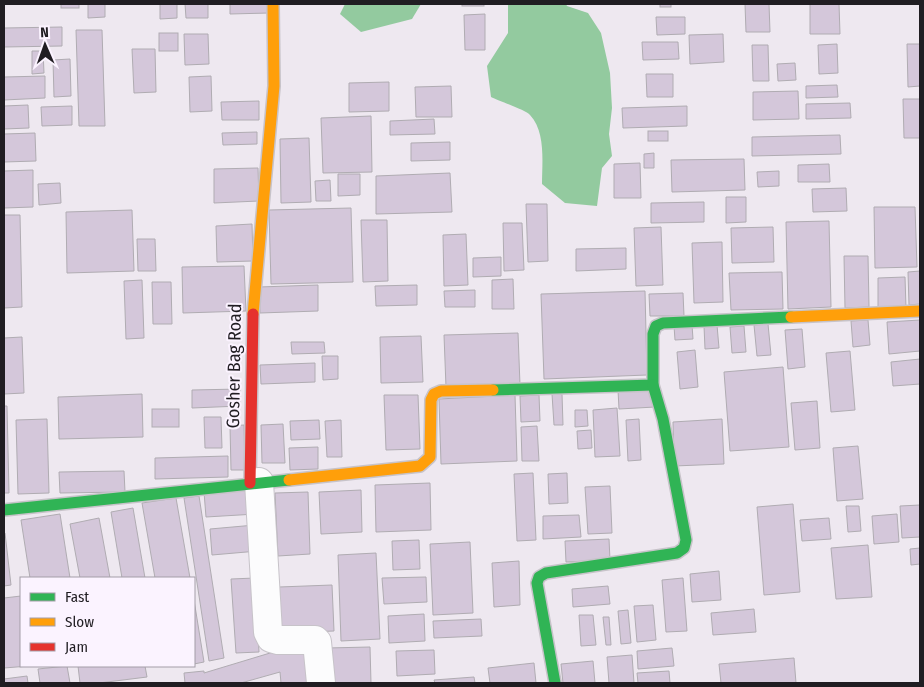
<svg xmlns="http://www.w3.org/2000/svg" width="924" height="687" viewBox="0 0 924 687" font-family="'Fira Sans Condensed',sans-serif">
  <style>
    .water { fill: #93ca9f }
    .building { fill: #d4c7da; stroke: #b0acb2 }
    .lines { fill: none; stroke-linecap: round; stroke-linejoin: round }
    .street-casing { stroke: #c7c3c9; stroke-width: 30 }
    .fast-casing { stroke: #c7c3c9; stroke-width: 14 }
    .slow-casing { stroke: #c7c3c9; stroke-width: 14 }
    .jam-casing { stroke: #c7c3c9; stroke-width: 14 }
    .street { stroke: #fcfcfd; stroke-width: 28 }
    .fast { stroke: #30b455; stroke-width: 11 }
    .slow { stroke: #ff9f0a; stroke-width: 11 }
    .jam { stroke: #e5322d; stroke-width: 11 }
    .labels { text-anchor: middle; stroke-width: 4; stroke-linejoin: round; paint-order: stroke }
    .street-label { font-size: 18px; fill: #201d22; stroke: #fbf3ff }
  </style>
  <rect width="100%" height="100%" fill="#eee8f0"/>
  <g class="water">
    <polygon points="345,4 421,4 412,19 361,32 340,14"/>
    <path d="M508 4H566L567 6 588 13 601 33 610 73 612 108 609 134 612 156 602 168 597 206 565 203 542 184C542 163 546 132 530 115 526 110 499 101 491 97L487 66 508 33Z"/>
  </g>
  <g class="building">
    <rect x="61" y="4" width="18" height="4"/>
    <polygon points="88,4 105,4 105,17 88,18"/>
    <polygon points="160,4 177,4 177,18 160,19"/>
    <polygon points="185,4 208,4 208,18 186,18"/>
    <polygon points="230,4 269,4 269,13 230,14"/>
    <rect x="462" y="4" width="22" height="2"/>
    <rect x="660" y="4" width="11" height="3"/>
    <polygon points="745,4 769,4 770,32 746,32"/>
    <polygon points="810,4 839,4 840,34 810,34"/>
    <polygon points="485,14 485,50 465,50 464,15"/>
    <polygon points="656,17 685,17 685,34 657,35"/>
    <polygon points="62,27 62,46 4,47 4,28"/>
    <polygon points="76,30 102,30 105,126 79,126"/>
    <rect x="159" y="33" width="19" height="18"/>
    <polygon points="184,34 208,34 209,64 185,65"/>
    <polygon points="723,34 724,62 690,64 689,35"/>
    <polygon points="642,42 678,42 679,59 643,60"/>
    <polygon points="837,44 838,73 819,74 818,45"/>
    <polygon points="907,44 920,44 920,86 908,87"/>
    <polygon points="752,45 768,45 769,81 753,81"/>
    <polygon points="132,49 155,49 156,92 134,93"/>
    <polygon points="32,51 43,51 44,73 32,74"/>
    <polygon points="70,59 71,96 54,97 53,60"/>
    <polygon points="795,63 796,80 778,81 777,64"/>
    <polygon points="646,74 673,74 673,97 647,97"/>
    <polygon points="45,76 45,98 4,100 4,77"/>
    <polygon points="211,76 212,111 190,112 189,77"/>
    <polygon points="389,82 389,111 349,112 349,83"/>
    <polygon points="837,85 838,97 806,98 806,86"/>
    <polygon points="451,86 452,117 416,117 415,87"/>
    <polygon points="798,91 799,119 753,120 753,92"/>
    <polygon points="903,99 920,99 920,138 904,138"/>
    <polygon points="259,101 259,120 222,120 221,102"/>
    <polygon points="850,103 851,118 806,119 806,104"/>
    <polygon points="28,105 29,128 4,129 4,106"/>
    <polygon points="72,106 72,125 42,126 41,107"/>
    <polygon points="687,106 687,126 623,128 622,108"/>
    <polygon points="371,116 372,172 323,173 321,118"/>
    <polygon points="434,119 435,134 390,135 390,121"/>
    <rect x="648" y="131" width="20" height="10"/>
    <polygon points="257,132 257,144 223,145 222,133"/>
    <polygon points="35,133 36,161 4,162 4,134"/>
    <polygon points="840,135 841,154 752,156 752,137"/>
    <polygon points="309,138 311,202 281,203 280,139"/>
    <polygon points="450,142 450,160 411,161 411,143"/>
    <polygon points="654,153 654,168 644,168 644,154"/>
    <polygon points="744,159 745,190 672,192 671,160"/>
    <polygon points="640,163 641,198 614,198 614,164"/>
    <polygon points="829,164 830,182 798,182 798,165"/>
    <polygon points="258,168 259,201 214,203 214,169"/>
    <polygon points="33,170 33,207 4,208 4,171"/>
    <polygon points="779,171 779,186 758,187 757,172"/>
    <polygon points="450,173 452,212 376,214 376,176"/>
    <polygon points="338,174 360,174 360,195 338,196"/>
    <polygon points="330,180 331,201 316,201 315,181"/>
    <polygon points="60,183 61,203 39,205 38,184"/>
    <polygon points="846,188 847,211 813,212 812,189"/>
    <polygon points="726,197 746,197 746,222 726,223"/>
    <polygon points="704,202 704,222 651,223 651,203"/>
    <polygon points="526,204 547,204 548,261 528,262"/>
    <polygon points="874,207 915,207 917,267 875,268"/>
    <polygon points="351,208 353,282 271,284 269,210"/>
    <polygon points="132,210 134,271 67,273 66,212"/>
    <polygon points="4,215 20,215 22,307 4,308"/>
    <polygon points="361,220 387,220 388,281 363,282"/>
    <polygon points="829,221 831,307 788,309 786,222"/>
    <polygon points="503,223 522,223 524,270 504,271"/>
    <polygon points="252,224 253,261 217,262 216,226"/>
    <polygon points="661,227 663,285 636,286 634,228"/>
    <polygon points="773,227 774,262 732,263 731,228"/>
    <polygon points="466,234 468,285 444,286 443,235"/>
    <polygon points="137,239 155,239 156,271 138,271"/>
    <polygon points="722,242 723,302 694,303 692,243"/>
    <polygon points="626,248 626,269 576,271 576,249"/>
    <polygon points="844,256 868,256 869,307 845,308"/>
    <polygon points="501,257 501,276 473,277 473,258"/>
    <polygon points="244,266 246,311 183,313 182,267"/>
    <polygon points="920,271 920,304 909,305 908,272"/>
    <polygon points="782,272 783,309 731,310 729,273"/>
    <polygon points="905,277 906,308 878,308 878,278"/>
    <polygon points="513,279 514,309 492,309 492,280"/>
    <polygon points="142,280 144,338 126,339 124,281"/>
    <polygon points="152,282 171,282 172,324 153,324"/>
    <polygon points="318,285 318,311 260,313 259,287"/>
    <polygon points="417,285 417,305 376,306 375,286"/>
    <polygon points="475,290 475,307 445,307 444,291"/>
    <polygon points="645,291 647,375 544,379 541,294"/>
    <polygon points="683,293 684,316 650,316 649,294"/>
    <polygon points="868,320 870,345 853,347 851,321"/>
    <polygon points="920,320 920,351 889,354 887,322"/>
    <polygon points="768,324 771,355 757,356 754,325"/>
    <polygon points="692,325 693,339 675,340 674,326"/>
    <polygon points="717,325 719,348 705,349 704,326"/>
    <polygon points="744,326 746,352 732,353 730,327"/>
    <polygon points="802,329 805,367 788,369 785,330"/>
    <polygon points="518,333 520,385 446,387 444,335"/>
    <polygon points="421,336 423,382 381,383 380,337"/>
    <polygon points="22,337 24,393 4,394 4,338"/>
    <polygon points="291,342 324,342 325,353 292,354"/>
    <polygon points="695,350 698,387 680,389 677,352"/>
    <polygon points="850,351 855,410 831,412 826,353"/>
    <polygon points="322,356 338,356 338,379 323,380"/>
    <polygon points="920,359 920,384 893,386 891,362"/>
    <polygon points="315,363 315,382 261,384 260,365"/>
    <polygon points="783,367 789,447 730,451 724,372"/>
    <polygon points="653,388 655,407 619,409 618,390"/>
    <polygon points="240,389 240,406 192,408 192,390"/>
    <polygon points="142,394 143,437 59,439 58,397"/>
    <polygon points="552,394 562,394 563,425 554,425"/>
    <polygon points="384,395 418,395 420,449 386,450"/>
    <polygon points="515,395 517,461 441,464 439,399"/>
    <polygon points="539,395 540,421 521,422 520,396"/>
    <polygon points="817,401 820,448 795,450 791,403"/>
    <polygon points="4,406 7,406 9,493 4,493"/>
    <polygon points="617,408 620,456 595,457 593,410"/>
    <rect x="152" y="409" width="27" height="18"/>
    <polygon points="575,410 587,410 588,426 575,427"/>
    <polygon points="204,417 221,417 222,448 205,448"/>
    <polygon points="47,419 49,493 18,494 16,420"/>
    <polygon points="639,419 641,460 628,461 626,420"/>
    <polygon points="722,419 724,464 674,466 673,422"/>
    <polygon points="319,420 320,439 291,440 290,421"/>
    <polygon points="341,420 342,457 327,457 325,421"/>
    <polygon points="283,424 285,463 262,463 261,425"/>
    <polygon points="244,425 245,470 231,470 230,426"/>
    <polygon points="537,426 539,461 522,461 521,427"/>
    <polygon points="591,430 592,448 578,449 577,431"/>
    <polygon points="858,446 863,499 837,501 833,448"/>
    <polygon points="318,447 318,469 290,470 289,448"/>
    <polygon points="228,456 228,477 155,479 155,458"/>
    <polygon points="124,471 125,492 60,493 59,472"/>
    <polygon points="533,473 536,540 517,541 514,474"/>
    <polygon points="567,473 568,503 549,504 548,474"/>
    <polygon points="430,483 431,530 376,532 375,485"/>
    <polygon points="610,486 612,533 588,534 585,487"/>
    <polygon points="254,488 256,514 206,517 204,492"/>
    <polygon points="361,490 362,532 321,534 319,492"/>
    <polygon points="308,492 310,554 278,556 275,493"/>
    <polygon points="199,496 224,658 209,661 184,498"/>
    <polygon points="176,498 190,578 155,578 142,503"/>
    <polygon points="793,504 800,592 764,595 757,507"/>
    <polygon points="920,505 920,537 902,538 900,506"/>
    <polygon points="846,506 859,506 861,531 848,532"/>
    <polygon points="133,508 145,578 122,578 111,512"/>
    <polygon points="60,514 70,578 30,578 21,520"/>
    <polygon points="897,514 899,542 874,544 872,516"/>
    <polygon points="579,515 581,537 543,539 543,516"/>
    <polygon points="99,518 110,578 80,578 70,524"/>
    <polygon points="829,518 831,539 802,541 800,520"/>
    <polygon points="255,525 258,551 212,555 210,529"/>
    <polygon points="5,533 11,585 4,586 4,534"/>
    <polygon points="609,539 610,560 566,562 565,541"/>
    <polygon points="419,540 420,569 393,570 392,541"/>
    <polygon points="470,542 473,613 433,615 430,544"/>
    <polygon points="868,545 872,597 836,599 831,548"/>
    <polygon points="920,548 920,564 911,565 910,549"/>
    <polygon points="376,553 380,639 341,641 338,555"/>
    <polygon points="519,561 520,605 494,607 492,563"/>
    <polygon points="719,571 721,600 692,602 690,574"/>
    <polygon points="426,577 427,602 384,604 382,578"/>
    <polygon points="255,578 259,652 236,653 231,579"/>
    <polygon points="683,578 687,631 666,632 662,580"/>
    <polygon points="332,585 334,631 281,633 279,587"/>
    <polygon points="608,586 610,604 573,607 572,589"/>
    <polygon points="21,596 21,666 29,666 4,668 4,598"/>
    <polygon points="194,600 204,662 194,664"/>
    <polygon points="653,605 656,640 637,642 634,606"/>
    <polygon points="754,609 756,632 713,635 711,613"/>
    <polygon points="628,610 631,643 621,644 618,611"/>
    <polygon points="424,614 425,641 389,643 388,616"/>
    <polygon points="579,615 593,615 596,645 581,646"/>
    <polygon points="603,617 609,617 611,645 606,645"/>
    <polygon points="481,619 482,636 434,638 433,621"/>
    <polygon points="312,645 312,683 281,683 280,672 241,683 185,683 184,673 204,671 204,673 280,650"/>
    <polygon points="370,647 371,683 328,683 327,648"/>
    <polygon points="672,648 674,666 638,669 637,651"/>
    <polygon points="434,650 435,674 397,676 396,651"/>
    <polygon points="632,655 634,683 609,683 607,657"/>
    <polygon points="794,658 796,683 721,683 719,664"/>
    <polygon points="593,661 595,683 563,683 561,664"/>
    <polygon points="534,663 536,683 490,683 488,668"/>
    <polygon points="67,666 70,683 40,683 38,669"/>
    <polygon points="78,666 145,666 147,677 99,683 80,683"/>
    <polygon points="669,671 670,683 638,683 637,673"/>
    <polygon points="27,676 28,683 4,683 4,679"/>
    <polygon points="474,677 475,683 435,683 434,680"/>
  </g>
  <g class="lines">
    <g class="street-casing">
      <polyline id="street" points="259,482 268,632 271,638 278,640 315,640 317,642 321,683"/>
    </g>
    <g class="fast-casing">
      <g id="fast">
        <polyline points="493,390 653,385 653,334 656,326 663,323 791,317"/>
        <polyline points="4,510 289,480"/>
        <polyline points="555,683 537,583 539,577 546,573 677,553 684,548 686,540 663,419 653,385"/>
      </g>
    </g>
    <g class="slow-casing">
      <g id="slow">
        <polyline points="253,314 274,86 273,4"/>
        <polyline points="791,317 920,311"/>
        <polyline points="289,480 420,466 430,457 431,400 434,394 441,391 493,390"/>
      </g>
    </g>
    <g class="jam-casing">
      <polyline id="jam" points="250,483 253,314"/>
    </g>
    <use href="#street" class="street"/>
    <use href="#fast" class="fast"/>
    <use href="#slow" class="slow"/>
    <use href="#jam" class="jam"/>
  </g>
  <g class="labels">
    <g class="street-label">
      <text transform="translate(234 366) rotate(-89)" y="6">Gosher Bag Road</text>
    </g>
  </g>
  <rect width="924" height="687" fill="none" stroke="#201d22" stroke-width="10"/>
  <rect x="20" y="577" width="175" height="90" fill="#fbf3ff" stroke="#a39da7"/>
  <rect x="30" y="593" width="25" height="8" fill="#30b455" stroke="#a39da7"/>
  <text x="65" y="602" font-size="15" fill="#201d22">Fast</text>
  <rect x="30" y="618" width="25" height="8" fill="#ff9f0a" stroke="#a39da7"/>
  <text x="65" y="627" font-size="15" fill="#201d22">Slow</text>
  <rect x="30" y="643" width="25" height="8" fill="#e5322d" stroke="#a39da7"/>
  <text x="65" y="652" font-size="15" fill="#201d22">Jam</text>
  <g transform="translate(45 45) rotate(358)" stroke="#fbf3ff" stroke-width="4" paint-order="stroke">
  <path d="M0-4L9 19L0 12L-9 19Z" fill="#201d22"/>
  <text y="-8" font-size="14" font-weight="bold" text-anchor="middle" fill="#201d22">N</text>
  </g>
</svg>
